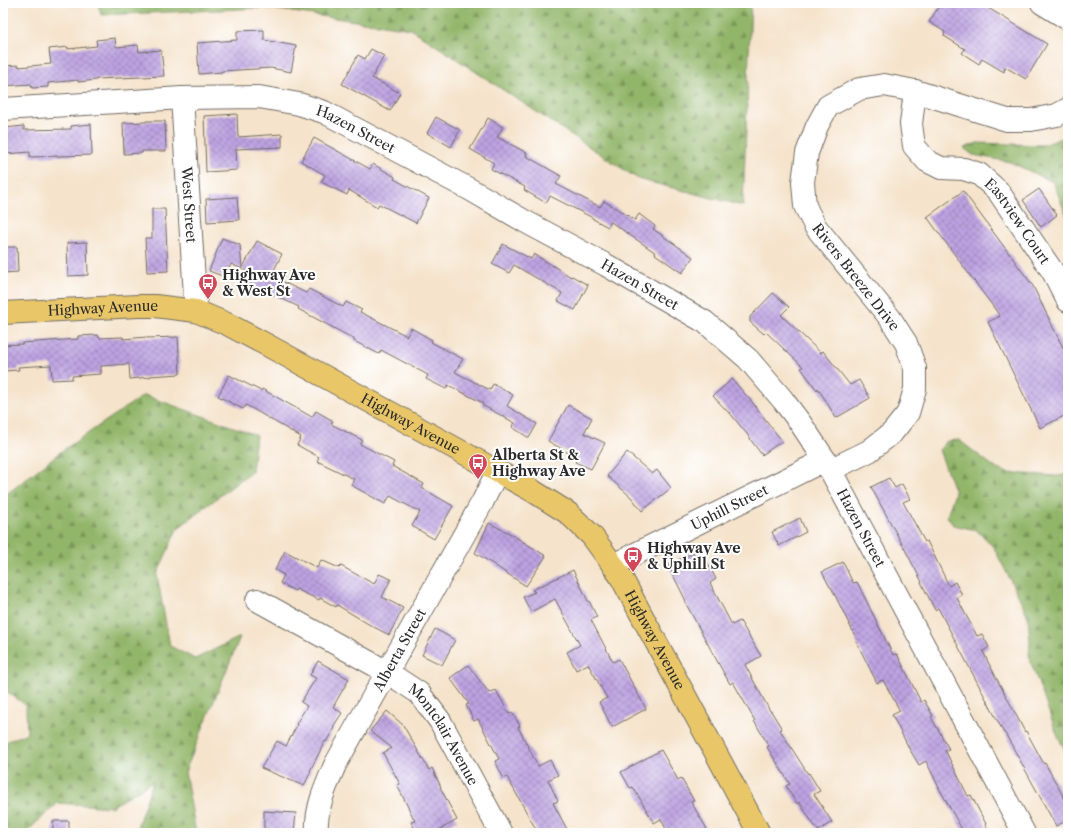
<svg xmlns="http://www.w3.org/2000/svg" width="1071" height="836" viewBox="0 0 1071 836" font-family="'Libre Caslon Text',serif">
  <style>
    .forest { fill: url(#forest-firs); stroke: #5e704a }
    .building { fill: url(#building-cross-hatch) }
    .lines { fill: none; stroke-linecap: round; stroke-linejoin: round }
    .minor-casing { stroke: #726b63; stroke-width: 24 }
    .major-casing { stroke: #726b63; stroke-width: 24 }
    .minor { stroke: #fff; stroke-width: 22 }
    .major { stroke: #e9c769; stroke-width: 22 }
    .labels { text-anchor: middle; stroke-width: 4; stroke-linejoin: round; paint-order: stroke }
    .street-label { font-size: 14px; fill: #2b2b2b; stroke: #fff }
    .poi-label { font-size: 14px; font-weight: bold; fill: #2b2b2b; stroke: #fff; text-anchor: start }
  </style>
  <defs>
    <pattern id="forest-firs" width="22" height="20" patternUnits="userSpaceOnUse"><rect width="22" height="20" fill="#92b669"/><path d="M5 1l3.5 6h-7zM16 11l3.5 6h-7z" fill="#779457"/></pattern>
    <pattern id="building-cross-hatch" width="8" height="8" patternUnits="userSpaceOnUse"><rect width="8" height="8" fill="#bda3e2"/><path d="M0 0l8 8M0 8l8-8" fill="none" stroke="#9a85b7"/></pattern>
  </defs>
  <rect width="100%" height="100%" fill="#fff"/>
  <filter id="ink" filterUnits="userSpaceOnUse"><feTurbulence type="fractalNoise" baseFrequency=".025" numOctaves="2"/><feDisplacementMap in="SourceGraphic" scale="8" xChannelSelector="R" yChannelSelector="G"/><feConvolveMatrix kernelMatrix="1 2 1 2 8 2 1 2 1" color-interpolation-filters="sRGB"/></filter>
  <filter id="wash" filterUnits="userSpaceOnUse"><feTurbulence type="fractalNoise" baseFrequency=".012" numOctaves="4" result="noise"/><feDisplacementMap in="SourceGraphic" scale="16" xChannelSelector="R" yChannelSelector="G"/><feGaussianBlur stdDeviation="0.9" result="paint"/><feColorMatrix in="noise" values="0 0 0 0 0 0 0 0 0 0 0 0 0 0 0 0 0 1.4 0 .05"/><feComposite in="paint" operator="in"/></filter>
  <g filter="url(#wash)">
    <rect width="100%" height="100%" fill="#f5e3cb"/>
    <g class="forest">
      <polygon points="98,3 751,3 743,206 638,179 411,29 265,8 101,15"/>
      <polygon points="1068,136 1068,219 1053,182 1010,162 973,155 964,148 977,143 1043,145"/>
      <polygon points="144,395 256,435 252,471 177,529 157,575 170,646 195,659 240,637 185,772 196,833 135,833 153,781 111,807 58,803 25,833 3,833 3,743 27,733 26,705 3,689 3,497 59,453"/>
      <polygon points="959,440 997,469 1008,473 1058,476 1068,474 1068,756 1058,737 1029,657 1030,642 1028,617 1023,605 994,548 986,539 976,530 953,525 947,516 955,492 939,450 947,441"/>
    </g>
    <g id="blocks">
      <g class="building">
        <polygon points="941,3 980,3 1047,44 1026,79 1005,67 1004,72 982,59 979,64 962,53 965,49 944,36 945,32 929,22"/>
        <polygon points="264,30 264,40 296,46 291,72 271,68 222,71 222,72 199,74 197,43 237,40 237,31"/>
        <polygon points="115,38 116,47 138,45 139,52 161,50 164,76 96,79 96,80 78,82 78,80 48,83 48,87 32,88 31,84 3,86 3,66 19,65 19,67 51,64 49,49 68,47 68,49 97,46 96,40"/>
        <polygon points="371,49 384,56 372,78 400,93 390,111 342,84 358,55 365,59"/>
        <polygon points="237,114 238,137 282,134 282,147 236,149 237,170 206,172 204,116"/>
        <polygon points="436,117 460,130 451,147 427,133"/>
        <polygon points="488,118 503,127 497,137 527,153 526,156 561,176 556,184 600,207 604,201 635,220 639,214 655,226 653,229 693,257 682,273 655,254 656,253 611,222 608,227 593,219 593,218 550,196 546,203 524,190 525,187 491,169 494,163 470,149"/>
        <polygon points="146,121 165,121 166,151 142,151 142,153 124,154 123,123 146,122"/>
        <polygon points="91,124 92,155 30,157 30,152 6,154 4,128 24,126 24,130 71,129 71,126"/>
        <polygon points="314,138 370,169 373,164 395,177 394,179 429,198 416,223 379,204 377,207 349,190 347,195 321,182 325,175 301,161"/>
        <polygon points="1039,189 1057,215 1041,227 1023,200"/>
        <polygon points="963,191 1033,286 1068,358 1068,414 1040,428 988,322 1000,316 927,217"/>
        <polygon points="237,197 239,220 207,222 206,199"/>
        <polygon points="152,209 165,209 168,271 147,272 145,238 152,238"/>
        <polygon points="222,238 240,245 242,269 231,264 225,277 209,271"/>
        <polygon points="257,241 282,254 271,276 306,293 309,289 343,307 346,302 362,310 360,312 407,336 411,328 432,340 431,342 463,359 455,372 490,390 493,384 513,395 507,406 537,424 529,438 512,427 515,423 482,405 483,403 448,385 446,389 426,379 428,375 381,350 379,354 354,341 354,339 298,309 299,307 264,290 262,293 247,285 253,275 242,269"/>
        <polygon points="87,242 88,275 68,276 67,243"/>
        <polygon points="503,244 531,259 534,254 571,277 572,276 588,285 575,310 558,301 562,293 514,265 509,273 492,264"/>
        <polygon points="3,247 17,247 18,272 3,273"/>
        <polygon points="773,293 789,307 781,315 821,353 823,351 850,385 859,380 870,398 836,418 818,388 817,390 801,368 803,367 766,332 764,334 750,322 750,317"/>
        <polygon points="98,335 99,338 123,337 123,339 147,337 147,338 178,337 180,374 150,376 150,377 130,379 129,364 101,366 101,374 72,376 72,379 52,380 51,365 18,367 19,370 3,371 3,345 22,344 22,343 78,339 78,336"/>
        <polygon points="229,375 261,391 262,389 312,417 316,411 333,421 331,424 362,440 360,444 394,462 392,466 424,484 422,488 453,506 434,539 412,526 420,512 390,496 385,504 351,485 354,479 317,461 319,457 297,445 301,437 246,405 243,409 218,396"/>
        <polygon points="732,379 752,402 782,441 762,455 750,439 751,439 729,412 729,413 713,396"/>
        <polygon points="568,405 592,418 584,433 605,443 591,469 575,462 577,458 548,441"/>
        <polygon points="627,452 652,474 657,470 671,488 642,511 631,497 607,476"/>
        <polygon points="889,478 895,488 902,484 910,499 903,502 925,542 927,541 949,586 955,582 962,595 957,598 977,636 982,634 989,647 983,651 988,662 1025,732 1026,731 1044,764 1045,763 1068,805 1068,820 1056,826 1005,733 1004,733 938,608 935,610 921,582 922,582 901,542 871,487"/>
        <polygon points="800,518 806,532 779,546 772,532"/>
        <polygon points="489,523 509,533 546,556 526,586 482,557 475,553"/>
        <polygon points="700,549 716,579 710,583 732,625 740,621 761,656 745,665 770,711 771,711 782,729 780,730 808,774 809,773 820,791 814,794 832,822 818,831 799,802 797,804 786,786 790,784 767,747 769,746 754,721 755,721 733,682 730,684 716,659 685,602 686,601 668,565"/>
        <polygon points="285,551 317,568 321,560 339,568 341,566 374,584 379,574 391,579 382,597 403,608 389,635 370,625 337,605 336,607 320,598 319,600 296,589 295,591 280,583 284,575 275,570"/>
        <polygon points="843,562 853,583 857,582 893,655 897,654 921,702 924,700 933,716 931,717 949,749 945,750 968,796 971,795 986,824 985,824 990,833 964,833 940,790 926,761 919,765 910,750 892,715 900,711 883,680 877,683 856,641 857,640 831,587 830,587 822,572"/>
        <polygon points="573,570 588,601 589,601 597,617 591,620 613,662 619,659 646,709 612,727 599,702 607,698 588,664 576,670 567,652 580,645 555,599 531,612 523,597 535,592 532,590"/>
        <polygon points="435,629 455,640 442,665 422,655"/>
        <polygon points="318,661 349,679 333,707 342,713 333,727 334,728 326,742 325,741 310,771 311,771 304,786 261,768 277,741 286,746 297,725 296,724 307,706 301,702 316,678 310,675"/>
        <polygon points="468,665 489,693 496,690 509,714 512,712 520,726 518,727 538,766 550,760 558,775 548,780 558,801 553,803 569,833 538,833 507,777 504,779 495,761 499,759 478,719 474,721 466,705 469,704 450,678"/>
        <polygon points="387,711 403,725 429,770 432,768 441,787 440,787 457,820 434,833 417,833 411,822 415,821 397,785 400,784 383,753 392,748 370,731"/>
        <polygon points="661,750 678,780 681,778 694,801 691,802 707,829 700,833 668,833 661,819 654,823 633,787 630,788 621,772"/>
        <polygon points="264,811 296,813 294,833 264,833"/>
        <rect x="53" y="821" width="16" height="12"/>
      </g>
    </g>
  </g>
  <g filter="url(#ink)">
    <use href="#blocks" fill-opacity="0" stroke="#726b63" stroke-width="1"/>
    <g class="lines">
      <g class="minor-casing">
        <g id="minor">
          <polyline points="1042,3 1068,19"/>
          <path id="s1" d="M915 91 911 124 914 146 927 161 941 168 964 169 979 174 998 191 1053 272 1068 301"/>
          <path id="s2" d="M182 98 196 311"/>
          <path id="s3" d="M3 109 182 98 259 97 299 104 324 112 471 190 526 222 606 265 705 322 748 359 783 400 801 424 825 460 1024 833"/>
          <polyline points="830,470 869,451 892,433 908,413 915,389 915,368 906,343 890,318 815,226 805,206 803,182 807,153 817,126 828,106 859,89 884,85 915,91 1007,120 1031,120 1057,115 1068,109"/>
          <path id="s4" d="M613 565 825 460"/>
          <path id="s5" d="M257 600 387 672 419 693 440 721 501 833"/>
          <path id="s6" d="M317 833C315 809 326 786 335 765L483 501 497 472"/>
        </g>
      </g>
      <g class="major-casing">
        <g id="major">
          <path id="s7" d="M3 313 138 306H155L196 311 227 324 267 345 533 491 568 513 592 536 613 565 621 577 759 833"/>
        </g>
      </g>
      <use href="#minor" class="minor"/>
      <use href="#major" class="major"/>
    </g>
  </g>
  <defs>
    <g id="bus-pin" transform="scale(1)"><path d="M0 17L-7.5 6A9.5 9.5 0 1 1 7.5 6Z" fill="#d1495b" stroke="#fff"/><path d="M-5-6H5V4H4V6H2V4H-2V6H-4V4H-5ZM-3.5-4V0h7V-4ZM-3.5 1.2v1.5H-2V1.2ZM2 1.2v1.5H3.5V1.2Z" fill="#fff"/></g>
  </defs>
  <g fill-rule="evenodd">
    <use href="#bus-pin" x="208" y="283"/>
    <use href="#bus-pin" x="478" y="463"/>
    <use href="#bus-pin" x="633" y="556"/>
  </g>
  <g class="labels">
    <g class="street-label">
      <text dy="5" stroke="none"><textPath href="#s3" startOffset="359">Hazen Street</textPath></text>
      <text dy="5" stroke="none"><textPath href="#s2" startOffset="107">West Street</textPath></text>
      <text dy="5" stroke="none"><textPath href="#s1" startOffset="191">Eastview Court</textPath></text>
      <text transform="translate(856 277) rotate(52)" y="5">Rivers Breeze Drive</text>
      <text dy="5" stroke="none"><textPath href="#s3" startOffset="683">Hazen Street</textPath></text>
      <text dy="5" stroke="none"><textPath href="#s7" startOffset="100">Highway Avenue</textPath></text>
      <text dy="5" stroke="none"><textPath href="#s7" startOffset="436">Highway Avenue</textPath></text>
      <text dy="5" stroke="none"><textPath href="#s4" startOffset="130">Uphill Street</textPath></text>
      <text dy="5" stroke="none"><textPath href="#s3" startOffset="1019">Hazen Street</textPath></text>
      <text dy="5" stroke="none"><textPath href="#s7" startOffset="772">Highway Avenue</textPath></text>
      <text dy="5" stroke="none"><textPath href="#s6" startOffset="203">Alberta Street</textPath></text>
      <text dy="5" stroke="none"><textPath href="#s5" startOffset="235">Montclair Avenue</textPath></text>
    </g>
    <g class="poi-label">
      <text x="222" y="280">Highway Ave<tspan x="222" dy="16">&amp; West St</tspan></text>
      <text x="492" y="460">Alberta St &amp;<tspan x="492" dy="16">Highway Ave</tspan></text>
      <text x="647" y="553">Highway Ave<tspan x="647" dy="16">&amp; Uphill St</tspan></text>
    </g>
  </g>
  <rect width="1071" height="836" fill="none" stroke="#fff" stroke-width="16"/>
</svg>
